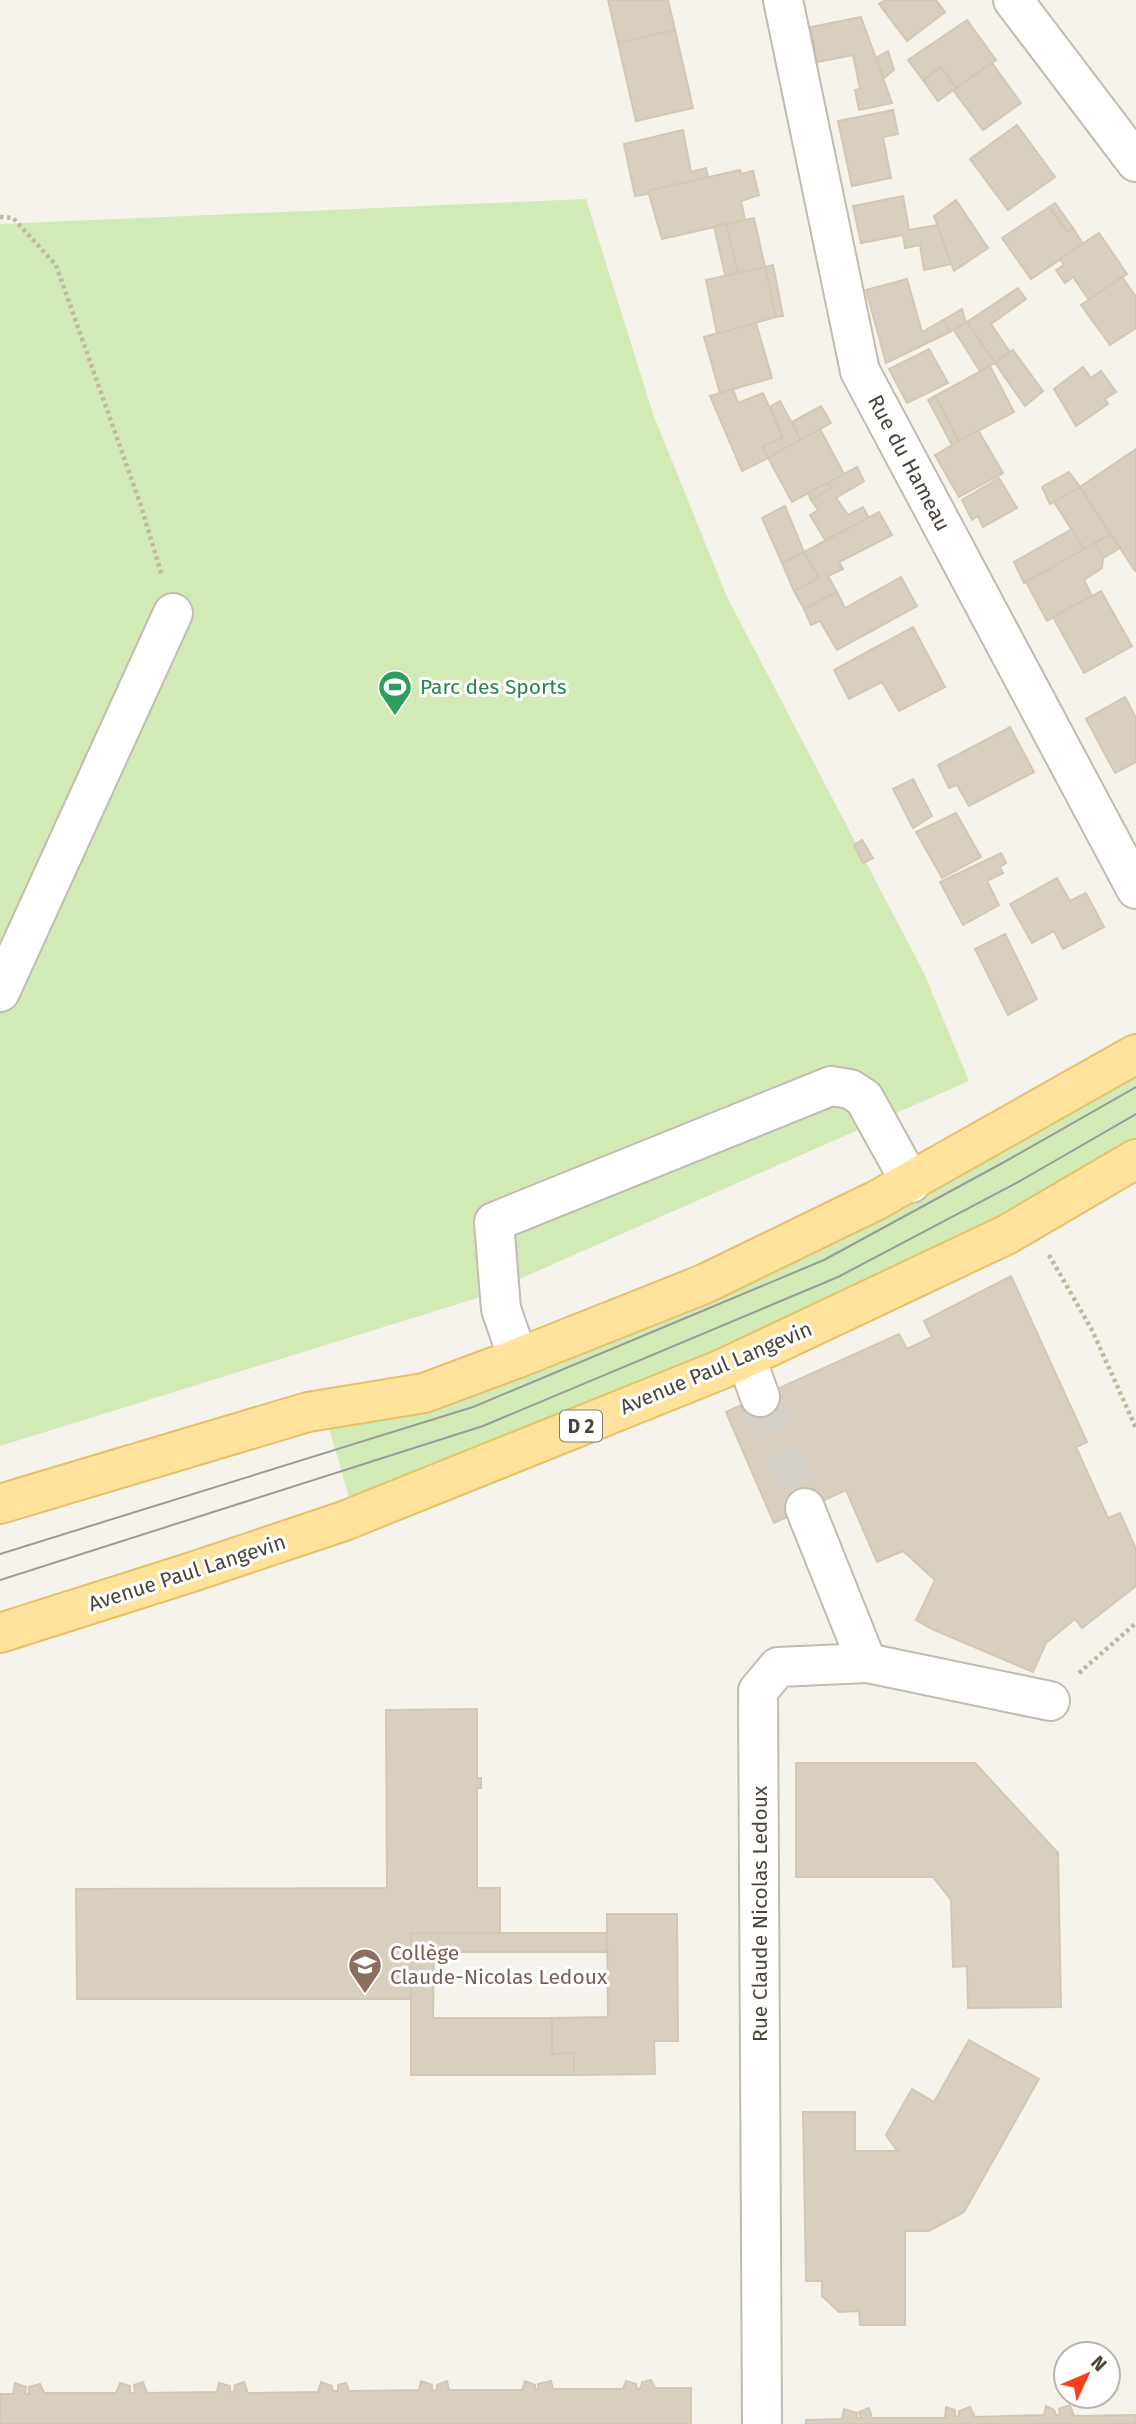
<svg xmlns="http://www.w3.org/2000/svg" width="1136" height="2424" viewBox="0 0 1136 2424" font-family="'Fira Sans',sans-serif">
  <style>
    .green { fill: #d2eab5 }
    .building { fill: #d8cfc1; stroke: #d3c7b4; stroke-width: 2 }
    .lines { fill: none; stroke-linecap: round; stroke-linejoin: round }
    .minor-tunnel { stroke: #d4d0c8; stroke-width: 38; stroke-dasharray: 38 19; stroke-linecap: butt }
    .minor-casing { stroke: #c2bbae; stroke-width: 42 }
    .major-casing { stroke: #e6c16a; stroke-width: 42 }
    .path { stroke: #c4b79f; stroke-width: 4.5; stroke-dasharray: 3.5 3.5; stroke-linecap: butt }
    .minor { stroke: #fff; stroke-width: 38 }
    .major { stroke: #ffe39c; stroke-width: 38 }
    .tram { stroke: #9a9a9a; stroke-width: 2 }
    .labels { text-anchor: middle; stroke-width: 6; stroke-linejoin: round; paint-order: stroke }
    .shield { fill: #fff; stroke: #817c74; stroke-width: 2 }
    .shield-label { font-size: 19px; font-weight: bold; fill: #4b4439 }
    .street-label { font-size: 21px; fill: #4b4439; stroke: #fff }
    .leisure-label { font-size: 21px; fill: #27864d; stroke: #fff; text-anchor: start }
    .education-label { font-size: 21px; fill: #785e54; stroke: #fff; text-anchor: start }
  </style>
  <rect width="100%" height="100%" fill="#f6f3ec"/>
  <g class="green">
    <polygon points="586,199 653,414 727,597 924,973 969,1081 474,1299 0,1446 0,224"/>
    <path d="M1136 1069V1140C1024 1205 910 1271 791 1323 646 1386 498 1443 351 1504L327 1421 392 1411Z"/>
  </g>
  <g class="building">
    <polygon points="608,0 668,0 675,30 618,43"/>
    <polygon points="885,0 936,0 945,12 907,41 879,4"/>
    <polygon points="861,17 892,103 859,110 855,90 860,89 853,55 817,62 811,27"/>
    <polygon points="967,20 996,60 956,88 941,67 923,80 908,60"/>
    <polygon points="675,30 693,108 636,121 618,43"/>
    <polygon points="888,51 894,70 884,78 876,58"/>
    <polygon points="992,63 1021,103 983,130 953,90"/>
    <polygon points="941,67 956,88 938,101 923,80"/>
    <polygon points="893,110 898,134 883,137 891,178 852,186 838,121"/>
    <polygon points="1017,125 1055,177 1008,210 970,159"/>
    <polygon points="683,130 691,172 706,168 708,177 648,191 648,194 635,196 624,144"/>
    <polygon points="740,170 741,174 753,171 759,195 741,201 745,220 662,239 648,191"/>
    <polygon points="903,196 909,230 938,225 952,264 924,270 920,245 905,248 903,235 861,243 853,206"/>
    <polygon points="956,200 988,248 954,271 934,216"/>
    <polygon points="1055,203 1073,228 1068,232 1049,207"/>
    <polygon points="1049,207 1068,232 1073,228 1083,244 1031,279 1002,238"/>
    <polygon points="754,218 765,267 738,273 726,224"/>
    <polygon points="726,224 738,273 725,275 714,226"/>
    <polygon points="1099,233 1127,274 1089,300 1073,277 1065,283 1056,270 1064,265 1060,259"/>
    <polygon points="773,265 783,316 776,317 765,267"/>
    <polygon points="765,267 776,317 717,334 706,280"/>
    <polygon points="1122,277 1136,297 1136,328 1110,345 1081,305"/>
    <polygon points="907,279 922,332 943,320 950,332 886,363 866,290"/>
    <polygon points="1018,288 1026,299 991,324 1010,352 995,363 967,322"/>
    <polygon points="962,309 966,323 950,332 943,320"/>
    <polygon points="967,322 995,363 980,371 954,330"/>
    <polygon points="756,323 772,378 720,393 704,337"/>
    <polygon points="929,349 948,383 907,403 889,369"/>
    <polygon points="1013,350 1043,391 1025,406 995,363"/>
    <polygon points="990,366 1014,412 959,441 935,396"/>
    <polygon points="1083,367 1091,378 1101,371 1116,392 1105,399 1108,404 1076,426 1054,389"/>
    <polygon points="733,389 738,403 763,393 783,438 763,446 768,458 742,471 710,396"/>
    <polygon points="935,396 959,441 952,445 928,400"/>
    <polygon points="780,401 801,440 768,458 763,446 783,438 770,407"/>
    <polygon points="821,406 831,423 801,440 792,422"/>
    <polygon points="820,429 844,474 792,502 768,458"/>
    <polygon points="978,430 1003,473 959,497 935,455"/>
    <polygon points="1136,449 1136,570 1135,571 1080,487"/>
    <polygon points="857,467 864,481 836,498 848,515 863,507 869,518 825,540 810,515 818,510 811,500 831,488 828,483"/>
    <polygon points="1069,472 1080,487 1050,504 1042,487"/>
    <polygon points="999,478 1017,508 983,527 978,516 972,520 962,500"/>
    <polygon points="828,483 831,488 811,500 808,493"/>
    <polygon points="1080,487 1110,534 1084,549 1054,502"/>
    <polygon points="785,506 804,552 782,563 762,518"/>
    <polygon points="879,512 892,535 839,562 843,569 828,576 837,592 804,609 794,591 819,578 804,552"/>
    <polygon points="1072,529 1084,549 1024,583 1014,562"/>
    <polygon points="1110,534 1120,548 1103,558 1095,543"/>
    <polygon points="1095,543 1103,558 1102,568 1084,580 1092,596 1047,621 1026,582"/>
    <polygon points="804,552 819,578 794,591 782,563"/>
    <polygon points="901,577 917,606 837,650 820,621 811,625 804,609 837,592 845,608"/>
    <polygon points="1101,591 1132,646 1084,673 1053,617"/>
    <polygon points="913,627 945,687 899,711 882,682 849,699 834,670"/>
    <polygon points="1125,697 1136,718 1136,762 1115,773 1086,719"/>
    <polygon points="1010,727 1034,772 969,806 957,785 949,788 938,765"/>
    <polygon points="913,779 932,816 913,828 893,789"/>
    <polygon points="956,813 981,857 942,878 916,832"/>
    <polygon points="862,840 873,858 863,863 854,845"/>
    <polygon points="1001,853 1006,863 1000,867 1003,873 987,881 999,905 963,925 940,882"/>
    <polygon points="1057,878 1070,901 1086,893 1104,927 1063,949 1054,931 1032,943 1010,904"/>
    <polygon points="1005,934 1037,999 1008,1015 975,949"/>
    <polygon points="1011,1276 1087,1442 1076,1447 1108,1518 1120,1513 1136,1549 1136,1586 1082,1628 1075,1619 1046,1643 1033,1672 932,1629 916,1620 935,1580 903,1551 877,1562 846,1490 774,1523 726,1412 899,1334 907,1349 932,1337 924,1321"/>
    <polygon points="477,1709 477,1778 481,1778 481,1788 477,1788 477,1888 500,1888 500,1933 411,1933 411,1999 77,1999 76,1889 387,1888 386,1710"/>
    <polygon points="796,1763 975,1763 1058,1853 1061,2007 968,2008 967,1966 953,1967 951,1900 933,1877 796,1877"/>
    <polygon points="607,1914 677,1914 678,2041 654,2041 655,2074 574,2075 574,2053 552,2054 552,2018 608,2017"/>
    <polygon points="411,1933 607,1933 607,1952 434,1952 433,2018 552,2018 552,2054 574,2053 574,2075 411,2075"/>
    <polygon points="969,2040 1039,2079 964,2212 929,2231 905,2231 905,2325 860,2325 859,2311 839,2312 822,2296 822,2281 806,2281 803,2112 855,2112 855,2151 897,2151 886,2135 912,2089 934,2102"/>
    <polygon points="651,2380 655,2388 691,2388 691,2424 0,2424 0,2394 13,2394 15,2383 26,2387 25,2394 29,2394 29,2387 40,2384 44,2393 116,2393 120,2383 130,2386 130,2393 135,2393 134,2385 143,2382 147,2393 217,2392 219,2383 230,2386 230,2392 234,2392 235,2385 244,2382 248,2393 318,2392 321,2382 332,2386 333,2391 338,2391 338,2385 346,2383 349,2391 419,2390 421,2381 432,2385 432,2391 437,2390 437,2385 447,2381 449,2390 522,2390 525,2381 535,2385 535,2390 538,2389 538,2384 551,2381 553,2389 623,2389 626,2381 636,2384 637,2389 641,2388 642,2382"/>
    <polygon points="1070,2405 1074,2416 1136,2415 1136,2424 806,2424 806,2420 842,2419 844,2409 857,2413 857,2418 861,2418 859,2412 869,2408 872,2418 945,2418 946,2407 955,2410 955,2417 959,2416 959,2411 970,2407 975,2417 1044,2415 1046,2406 1054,2410 1056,2415 1060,2415 1059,2409"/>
  </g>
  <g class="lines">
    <polyline class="minor-tunnel" points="760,1397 805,1508"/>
    <g class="minor-casing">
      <g id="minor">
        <polyline points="783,0 860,371 1136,889"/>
        <polyline points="1013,0 1136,162"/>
        <polyline points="0,992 173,613"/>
        <polyline points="518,1358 501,1309 494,1222 831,1086 850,1089 864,1098 911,1183"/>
        <polyline points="746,1358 760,1397"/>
        <polyline points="867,1663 1050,1701"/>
        <polyline points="762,2424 758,1691 778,1667 867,1663 805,1508"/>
      </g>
    </g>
    <g class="major-casing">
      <g id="major">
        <polyline points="0,1504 308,1412 424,1393 518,1358 704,1284 877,1200 1136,1054"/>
        <polyline points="0,1633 192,1572 344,1521 720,1370 1006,1235 1136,1159"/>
      </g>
    </g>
    <g class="path">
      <polyline points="0,217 13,218 56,265 141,506 162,576"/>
      <polyline points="1049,1255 1092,1330 1136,1428"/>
      <polyline points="1079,1673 1136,1623"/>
    </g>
    <use href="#minor" class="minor"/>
    <use href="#major" class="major"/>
    <g class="tram">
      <polyline points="0,1554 473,1407 824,1260 1006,1161 1136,1087"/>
      <polyline points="0,1580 483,1426 838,1277 1020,1181 1136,1114"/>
    </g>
  </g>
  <defs>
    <g id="stadium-pin" transform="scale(1.75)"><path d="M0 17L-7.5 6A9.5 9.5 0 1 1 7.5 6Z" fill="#2e9e5b" stroke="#fff"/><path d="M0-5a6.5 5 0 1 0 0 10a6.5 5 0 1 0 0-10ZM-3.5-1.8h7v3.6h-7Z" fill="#fff"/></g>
    <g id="school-pin" transform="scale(1.75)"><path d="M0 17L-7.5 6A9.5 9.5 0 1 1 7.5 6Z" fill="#8d6e63" stroke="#fff"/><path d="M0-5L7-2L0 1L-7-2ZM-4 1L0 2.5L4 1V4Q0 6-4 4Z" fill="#fff"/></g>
  </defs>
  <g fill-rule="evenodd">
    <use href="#stadium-pin" x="395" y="687"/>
    <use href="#school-pin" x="365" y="1965"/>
  </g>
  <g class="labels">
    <rect class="shield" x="560" y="1410.5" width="42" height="31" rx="5"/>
    <g class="shield-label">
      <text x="581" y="1433">D 2</text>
    </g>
    <g class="street-label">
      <text transform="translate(909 463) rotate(62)" y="7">Rue du Hameau</text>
      <text transform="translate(716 1368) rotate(-23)" y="7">Avenue Paul Langevin</text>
      <text transform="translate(187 1573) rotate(-18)" y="7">Avenue Paul Langevin</text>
      <text transform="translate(760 1914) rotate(-90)" y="7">Rue Claude Nicolas Ledoux</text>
    </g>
    <g class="leisure-label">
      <text x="420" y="694">Parc des Sports</text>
    </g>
    <g class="education-label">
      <text x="390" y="1960">Collège<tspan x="390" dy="24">Claude-Nicolas Ledoux</tspan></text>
    </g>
  </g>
  <g transform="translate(1087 2375) rotate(46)"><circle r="33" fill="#ffffff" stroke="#b7b4b0" stroke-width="2"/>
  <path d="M0-5L12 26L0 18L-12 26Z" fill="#fc3f1d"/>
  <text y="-10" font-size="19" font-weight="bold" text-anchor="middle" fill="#4b4439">N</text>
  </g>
</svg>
